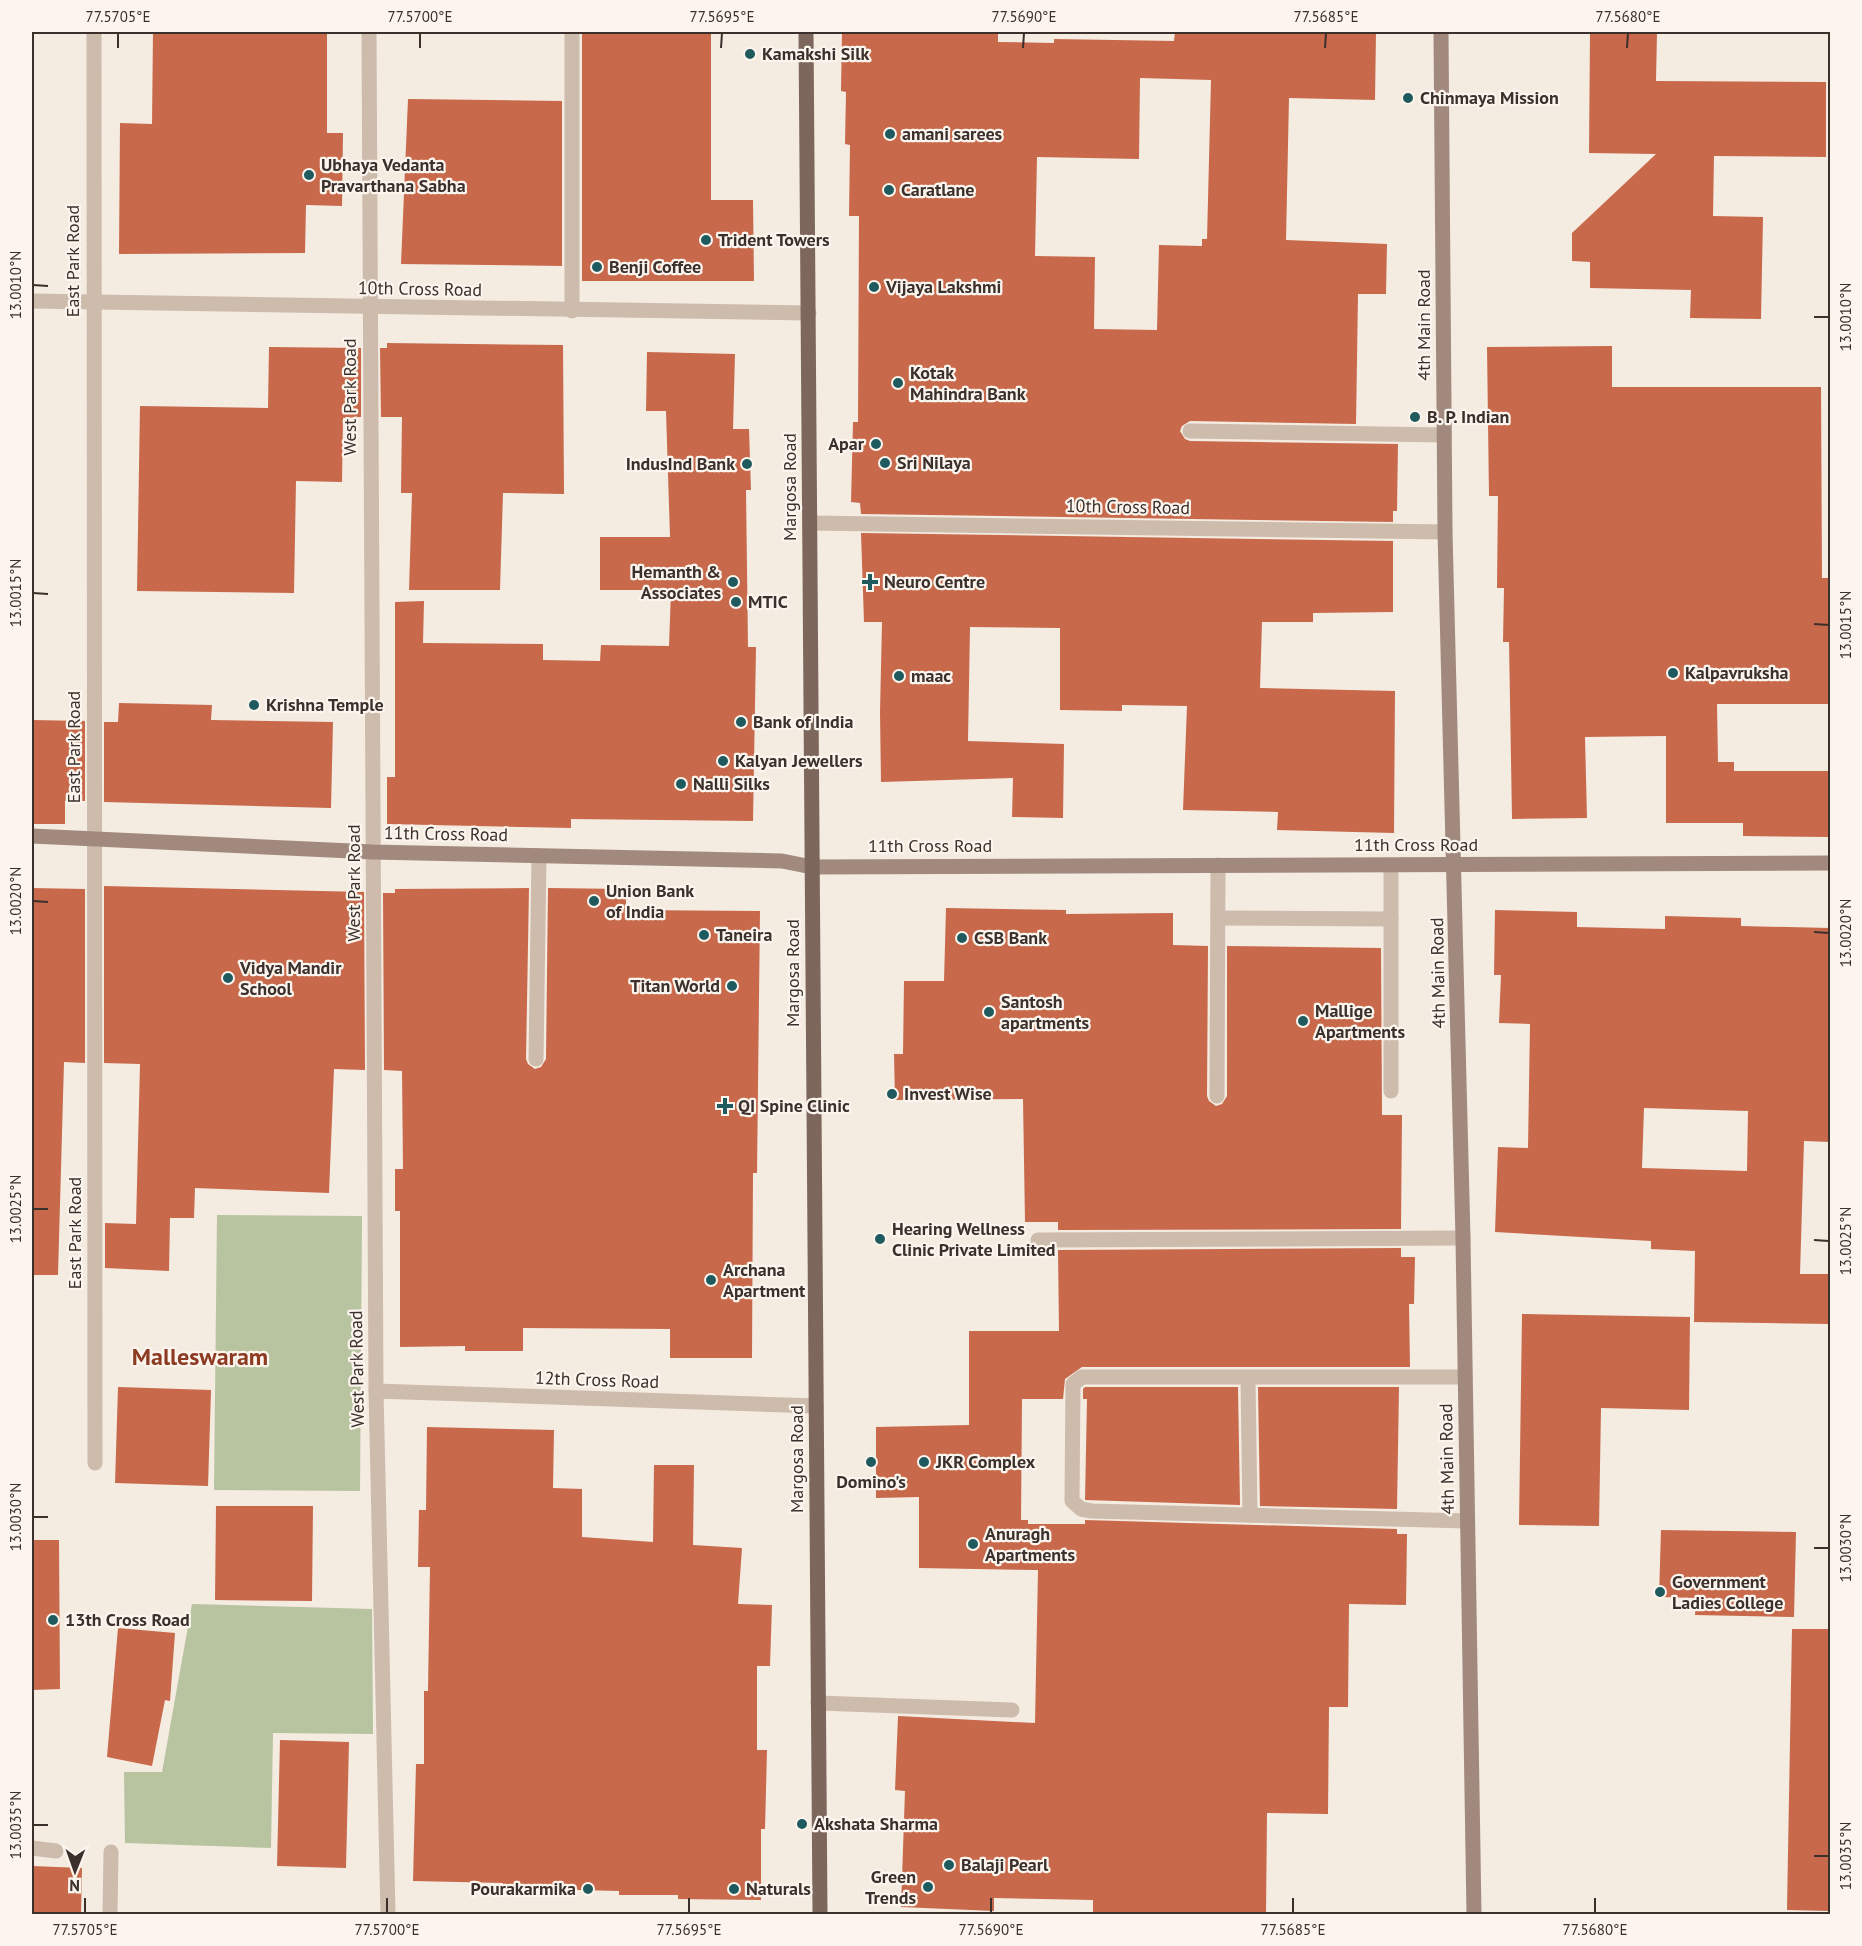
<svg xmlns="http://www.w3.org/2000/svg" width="1862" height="1946" viewBox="0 0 1862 1946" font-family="'PT Sans',sans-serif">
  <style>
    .green { fill: #b8c4a0 }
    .building { fill: #c8694b; fill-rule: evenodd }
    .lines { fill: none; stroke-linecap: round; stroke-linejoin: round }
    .street { stroke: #cdbbac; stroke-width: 15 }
    .secondary { stroke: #a18a7d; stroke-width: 15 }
    .primary { stroke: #7d675c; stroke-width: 15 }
    .ticks { fill: none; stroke: #3b302b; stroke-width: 2 }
    .poi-dot { fill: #1f5a5e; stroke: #fbf5ee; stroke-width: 2 }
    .labels { text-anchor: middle; stroke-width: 4.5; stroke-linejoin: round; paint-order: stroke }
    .poi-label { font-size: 18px; font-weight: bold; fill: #3b302b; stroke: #fbf5ee; text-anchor: start }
    .street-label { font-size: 18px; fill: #3b302b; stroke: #fbf5ee }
    .district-label { font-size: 24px; font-weight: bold; fill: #8c3b22; stroke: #fbf5ee }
    .neatline { fill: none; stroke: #3b302b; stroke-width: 2 }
    .ticks-label { font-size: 15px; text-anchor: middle; fill: #3b302b }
  </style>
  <rect width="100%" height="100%" fill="#f4ebe1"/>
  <g class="green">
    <polygon points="217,1215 362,1216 360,1491 214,1490"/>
    <polygon points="192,1604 372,1609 373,1734 273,1733 271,1848 125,1843 124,1772 162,1772"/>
  </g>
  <g class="building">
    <polygon points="153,32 327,32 327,133 343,133 342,206 306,205 305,253 119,254 120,123 152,124"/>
    <polygon points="582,32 711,32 711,200 753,200 754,281 582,281"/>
    <path d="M842 32H998V42L1054 43V39L1174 41 1175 32H1376L1375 100 1289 98 1286 240 1387 244 1386 294H1358L1356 424 1190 421 1182 426 1180 431 1185 439 1190 441 1398 444 1397 511H1393V522L861 514 860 503 851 502 853 422H858L859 216H849L850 145 845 144 846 92 841 91ZM1140 78 1211 80 1207 239H1202V246L1159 245 1157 330 1094 329 1095 257 1035 256 1037 157 1139 159Z"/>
    <polygon points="1590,32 1657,32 1656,81 1826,82 1826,157 1714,156 1713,216 1763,217 1761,319 1690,318 1691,290 1590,288 1590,262 1572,261 1572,233 1656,154 1589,153"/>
    <polygon points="408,99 562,101 562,266 401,264"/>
    <polygon points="387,343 563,345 564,494 503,493 500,590 409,590 412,493 401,493 402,417 381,417 380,348 387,348"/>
    <polygon points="1612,346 1612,387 1821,387 1822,578 1830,578 1830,704 1717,704 1718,762 1734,762 1734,771 1830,771 1830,837 1743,836 1743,823 1666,823 1666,736 1585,737 1587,818 1512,819 1509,642 1503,642 1504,588 1497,588 1498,496 1489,496 1487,347"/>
    <polygon points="269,347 361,348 361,417 343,418 342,482 296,481 294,593 137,591 140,406 268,408"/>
    <polygon points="647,352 735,354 733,429 749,429 751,490 746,490 748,647 756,647 753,821 571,819 571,828 387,824 387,777 395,777 395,602 424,601 423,643 543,644 543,660 600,661 601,645 669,646 671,590 600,590 600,537 670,537 666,411 646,411"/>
    <polygon points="861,533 1393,541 1393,612 1313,613 1313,622 1262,622 1260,688 1395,691 1394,833 1277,830 1278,812 1183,810 1187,706 1122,705 1122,711 1060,710 1060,628 970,627 968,741 1064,744 1063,818 1012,817 1013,778 881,782 880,712 882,622 864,622"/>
    <polygon points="119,703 212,705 211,720 333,722 331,808 104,802 104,722 118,722"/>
    <polygon points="32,720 85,721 85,801 65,801 65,824 32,824"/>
    <polygon points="104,886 364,892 365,1070 334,1069 329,1193 195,1188 194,1218 170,1218 169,1271 105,1268 105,1223 136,1224 140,1064 104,1063"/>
    <polygon points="32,888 85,889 85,1063 64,1062 58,1275 32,1275"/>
    <polygon points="529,888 526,1059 528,1064 535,1069 541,1067 546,1059 548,888 626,889 626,910 760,911 757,1173 753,1173 752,1358 670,1358 670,1329 523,1328 523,1351 465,1351 465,1346 400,1347 400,1211 395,1211 395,1169 403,1169 402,1071 384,1070 383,893 395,893 395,889"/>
    <polygon points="946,908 1066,910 1066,914 1173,913 1173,945 1208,946 1207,1096 1209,1101 1216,1106 1222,1104 1227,1096 1227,946 1381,948 1382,1115 1402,1115 1401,1229 1058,1230 1058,1222 1025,1222 1023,1099 895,1100 894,1054 903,1054 904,981 944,981"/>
    <path d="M1495 910 1577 912V927L1665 929V916L1741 918V926L1830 928V1142L1804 1141 1800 1274H1830V1324L1694 1322 1695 1251 1651 1249V1241L1495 1232 1498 1147 1528 1148 1530 1024 1499 1023 1501 975H1494ZM1644 1108 1748 1111 1747 1171 1642 1168Z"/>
    <polygon points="1401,1248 1401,1257 1415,1257 1414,1304 1409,1304 1410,1367 1082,1367 1065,1379 1063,1399 1022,1399 1021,1520 1028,1520 1028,1524 1085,1524 1085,1520 1397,1529 1397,1534 1407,1534 1406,1605 1349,1604 1348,1707 1329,1707 1328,1814 1267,1813 1266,1914 1093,1913 1093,1900 994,1898 994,1911 901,1907 905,1791 895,1790 898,1716 1035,1723 1038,1570 919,1568 919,1497 876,1498 876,1427 969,1425 969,1331 1059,1331 1058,1250"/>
    <polygon points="1522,1314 1690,1317 1689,1410 1601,1408 1599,1526 1519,1525"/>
    <polygon points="118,1387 211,1390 208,1486 115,1483"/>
    <polygon points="1085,1387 1238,1387 1240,1505 1085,1500 1087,1399 1083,1399 1083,1389"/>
    <polygon points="1258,1387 1399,1387 1397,1509 1260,1506"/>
    <polygon points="427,1427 554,1430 553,1488 582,1489 582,1537 653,1542 654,1465 694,1465 693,1545 742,1548 738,1604 772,1605 770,1666 757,1666 757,1750 767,1750 765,1829 761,1829 761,1900 678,1899 678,1895 619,1895 619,1891 503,1888 503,1883 413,1881 416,1764 424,1764 424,1691 428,1691 430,1567 418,1567 419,1510 426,1510"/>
    <polygon points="216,1506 313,1506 312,1601 215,1600"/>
    <polygon points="1661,1530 1796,1532 1794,1617 1695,1615 1696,1598 1659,1597"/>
    <polygon points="32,1540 59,1540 60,1689 32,1690"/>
    <polygon points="118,1628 175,1633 170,1701 165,1700 152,1766 107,1757"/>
    <polygon points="1792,1629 1830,1629 1830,1911 1787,1910"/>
    <polygon points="280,1740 349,1742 346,1868 277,1866"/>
    <polygon points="32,1866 82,1868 81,1914 32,1914"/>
  </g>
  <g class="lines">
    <g class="street">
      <polyline points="94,32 95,1463"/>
      <polyline points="369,32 376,1391 388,1914"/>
      <polyline points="32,301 809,313"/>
      <polyline points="572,311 572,32"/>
      <polyline points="1190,431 1444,435"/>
      <polyline points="810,523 1445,532"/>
      <polyline points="1391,865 1391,1091"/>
      <polyline points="1218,918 1391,919"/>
      <polyline points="536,1059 539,856"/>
      <polyline points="1217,1096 1218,865"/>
      <polyline points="1038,1240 1463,1238"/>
      <polyline points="1465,1377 1082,1377 1073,1384 1072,1501 1081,1509 1092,1511 1467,1521"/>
      <polyline points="1248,1378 1250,1515"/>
      <polyline points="376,1391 816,1406"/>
      <polyline points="818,1703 1012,1710"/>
      <polyline points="32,1848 56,1851"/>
      <polyline points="110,1914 111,1852"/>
    </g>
    <g class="secondary">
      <polyline points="1441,32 1445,532 1463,1238 1474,1914"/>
      <polyline points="32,836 373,852 782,861 812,867 1830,863"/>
    </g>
    <polyline class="primary" points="806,32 820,1914"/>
  </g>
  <path class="ticks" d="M118 48V33M420 48V33M721 48 722 33M1023 48 1024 33M1325 48 1326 33M1627 48 1628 33M33 285 48 286M1814 317H1829M33 593 48 594M1814 624 1829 625M33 901 48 902M1814 932 1829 933M33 1209H48M1814 1240 1829 1241M33 1517H48M1814 1548H1829M33 1825H48M1814 1856H1829M85 1913V1898M387 1913V1898M689 1913V1898M991 1913V1898M1293 1913V1898M1595 1913V1898"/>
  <g class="poi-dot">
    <circle cx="750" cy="54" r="6"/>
    <circle cx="1408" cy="98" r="6"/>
    <circle cx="890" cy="134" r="6"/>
    <circle cx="309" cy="175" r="6"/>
    <circle cx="889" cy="190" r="6"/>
    <circle cx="706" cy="240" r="6"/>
    <circle cx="597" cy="267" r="6"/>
    <circle cx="874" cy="287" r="6"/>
    <circle cx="898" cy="383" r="6"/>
    <circle cx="1415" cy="417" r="6"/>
    <circle cx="876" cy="444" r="6"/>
    <circle cx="885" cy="463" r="6"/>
    <circle cx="747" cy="464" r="6"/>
    <circle cx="733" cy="582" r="6"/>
    <path d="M867 573h6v6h6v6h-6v6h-6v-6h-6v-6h6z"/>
    <circle cx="736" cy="602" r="6"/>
    <circle cx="1673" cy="673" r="6"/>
    <circle cx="899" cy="676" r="6"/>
    <circle cx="254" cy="705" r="6"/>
    <circle cx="741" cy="722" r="6"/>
    <circle cx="723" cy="761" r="6"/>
    <circle cx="681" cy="784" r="6"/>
    <circle cx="594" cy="901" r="6"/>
    <circle cx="704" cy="935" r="6"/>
    <circle cx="962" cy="938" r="6"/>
    <circle cx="228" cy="978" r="6"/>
    <circle cx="732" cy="986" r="6"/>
    <circle cx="989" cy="1012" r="6"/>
    <circle cx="1303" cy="1021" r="6"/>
    <circle cx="892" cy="1094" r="6"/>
    <path d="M722 1097h6v6h6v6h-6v6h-6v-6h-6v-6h6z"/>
    <circle cx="880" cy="1239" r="6"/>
    <circle cx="711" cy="1280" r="6"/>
    <circle cx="871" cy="1462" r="6"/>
    <circle cx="924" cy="1462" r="6"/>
    <circle cx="973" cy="1544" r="6"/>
    <circle cx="1660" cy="1592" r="6"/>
    <circle cx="53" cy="1620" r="6"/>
    <circle cx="802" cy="1824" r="6"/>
    <circle cx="949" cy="1865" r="6"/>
    <circle cx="928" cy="1887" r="6"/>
    <circle cx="588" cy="1889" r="6"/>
    <circle cx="734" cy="1889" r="6"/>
  </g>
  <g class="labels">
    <g class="poi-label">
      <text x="762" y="60">Kamakshi Silk</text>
      <text x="1420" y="104">Chinmaya Mission</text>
      <text x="902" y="140">amani sarees</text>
      <text x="321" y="171">Ubhaya Vedanta<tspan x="321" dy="21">Pravarthana Sabha</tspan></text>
      <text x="901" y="196">Caratlane</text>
      <text x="718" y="246">Trident Towers</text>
      <text x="609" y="273">Benji Coffee</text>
      <text x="886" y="293">Vijaya Lakshmi</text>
      <text x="910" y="379">Kotak<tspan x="910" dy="21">Mahindra Bank</tspan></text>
      <text x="1427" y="423">B. P. Indian</text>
      <text x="864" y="450" text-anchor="end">Apar</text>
      <text x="897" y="469">Sri Nilaya</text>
      <text x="735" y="470" text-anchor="end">IndusInd Bank</text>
      <text x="721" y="578" text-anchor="end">Hemanth &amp;<tspan x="721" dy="21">Associates</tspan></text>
      <text x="884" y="588">Neuro Centre</text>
      <text x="748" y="608">MTIC</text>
      <text x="1685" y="679">Kalpavruksha</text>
      <text x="911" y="682">maac</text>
      <text x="266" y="711">Krishna Temple</text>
      <text x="753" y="728">Bank of India</text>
      <text x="735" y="767">Kalyan Jewellers</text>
      <text x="693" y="790">Nalli Silks</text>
      <text x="606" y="897">Union Bank<tspan x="606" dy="21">of India</tspan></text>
      <text x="716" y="941">Taneira</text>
      <text x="974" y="944">CSB Bank</text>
      <text x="240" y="974">Vidya Mandir<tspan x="240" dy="21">School</tspan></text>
      <text x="720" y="992" text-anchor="end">Titan World</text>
      <text x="1001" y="1008">Santosh<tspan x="1001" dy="21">apartments</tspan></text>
      <text x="1315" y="1017">Mallige<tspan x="1315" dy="21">Apartments</tspan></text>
      <text x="904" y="1100">Invest Wise</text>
      <text x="738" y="1112">QI Spine Clinic</text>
      <text x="892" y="1235">Hearing Wellness<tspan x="892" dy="21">Clinic Private Limited</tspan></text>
      <text x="723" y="1276">Archana<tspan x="723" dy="21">Apartment</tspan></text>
      <text x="936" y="1468">JKR Complex</text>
      <text x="871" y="1488" text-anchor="middle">Domino's</text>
      <text x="985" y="1540">Anuragh<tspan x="985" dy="21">Apartments</tspan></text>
      <text x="1672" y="1588">Government<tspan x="1672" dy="21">Ladies College</tspan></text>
      <text x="65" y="1626">13th Cross Road</text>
      <text x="814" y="1830">Akshata Sharma</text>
      <text x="961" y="1871">Balaji Pearl</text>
      <text x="916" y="1883" text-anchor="end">Green<tspan x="916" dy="21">Trends</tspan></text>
      <text x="576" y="1895" text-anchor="end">Pourakarmika</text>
      <text x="746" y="1895">Naturals</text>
    </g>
    <g class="street-label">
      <text transform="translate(73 261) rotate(-90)" y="6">East Park Road</text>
      <text transform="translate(420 289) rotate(1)" y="6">10th Cross Road</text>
      <text transform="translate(1424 325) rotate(-90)" y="6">4th Main Road</text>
      <text transform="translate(350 397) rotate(-90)" y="6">West Park Road</text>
      <text transform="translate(790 487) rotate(-90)" y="6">Margosa Road</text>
      <text transform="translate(1128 507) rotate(1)" y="6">10th Cross Road</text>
      <text transform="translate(74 747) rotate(-90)" y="6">East Park Road</text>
      <text transform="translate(446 834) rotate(1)" y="6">11th Cross Road</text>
      <text x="1416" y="851">11th Cross Road</text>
      <text x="930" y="852">11th Cross Road</text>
      <text transform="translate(354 883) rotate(-90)" y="6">West Park Road</text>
      <text transform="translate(793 973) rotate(-90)" y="6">Margosa Road</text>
      <text transform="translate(1438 973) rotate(-91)" y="6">4th Main Road</text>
      <text transform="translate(75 1233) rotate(-90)" y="6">East Park Road</text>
      <text transform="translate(357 1369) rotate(-91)" y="6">West Park Road</text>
      <text transform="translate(597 1380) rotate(2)" y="6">12th Cross Road</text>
      <text transform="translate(797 1459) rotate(-90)" y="6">Margosa Road</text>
      <text transform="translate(1447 1459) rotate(-91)" y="6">4th Main Road</text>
    </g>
    <g class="district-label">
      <text x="200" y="1365">Malleswaram</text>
    </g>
  </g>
  <rect width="1862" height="1946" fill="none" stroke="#fbf5ee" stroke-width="66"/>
  <g transform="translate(75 1871) rotate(181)" stroke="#fbf5ee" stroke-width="4.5" paint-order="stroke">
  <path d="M0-4.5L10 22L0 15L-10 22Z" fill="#3b302b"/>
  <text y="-9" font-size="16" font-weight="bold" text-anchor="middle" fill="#3b302b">N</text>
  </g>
  <rect x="33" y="33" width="1796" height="1880" class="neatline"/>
  <g class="ticks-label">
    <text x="118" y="22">77.5705°E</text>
    <text x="420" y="22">77.5700°E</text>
    <text x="722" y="22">77.5695°E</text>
    <text x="1024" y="22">77.5690°E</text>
    <text x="1326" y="22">77.5685°E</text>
    <text x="1628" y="22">77.5680°E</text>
    <text transform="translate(16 285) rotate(-90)" y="5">13.0010°N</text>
    <text transform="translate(1846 317) rotate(-90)" y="5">13.0010°N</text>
    <text transform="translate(16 593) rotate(-90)" y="5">13.0015°N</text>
    <text transform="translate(1846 625) rotate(-90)" y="5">13.0015°N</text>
    <text transform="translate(16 901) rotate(-90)" y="5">13.0020°N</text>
    <text transform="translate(1846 933) rotate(-90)" y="5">13.0020°N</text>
    <text transform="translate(16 1209) rotate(-90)" y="5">13.0025°N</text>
    <text transform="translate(1846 1241) rotate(-90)" y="5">13.0025°N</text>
    <text transform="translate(16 1517) rotate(-90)" y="5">13.0030°N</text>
    <text transform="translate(1846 1548) rotate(-90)" y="5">13.0030°N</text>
    <text transform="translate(16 1825) rotate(-90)" y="5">13.0035°N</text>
    <text transform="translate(1846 1856) rotate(-90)" y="5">13.0035°N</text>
    <text x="85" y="1935">77.5705°E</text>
    <text x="387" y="1935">77.5700°E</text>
    <text x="689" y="1935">77.5695°E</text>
    <text x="991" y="1935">77.5690°E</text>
    <text x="1293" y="1935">77.5685°E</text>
    <text x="1595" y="1935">77.5680°E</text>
  </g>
</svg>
